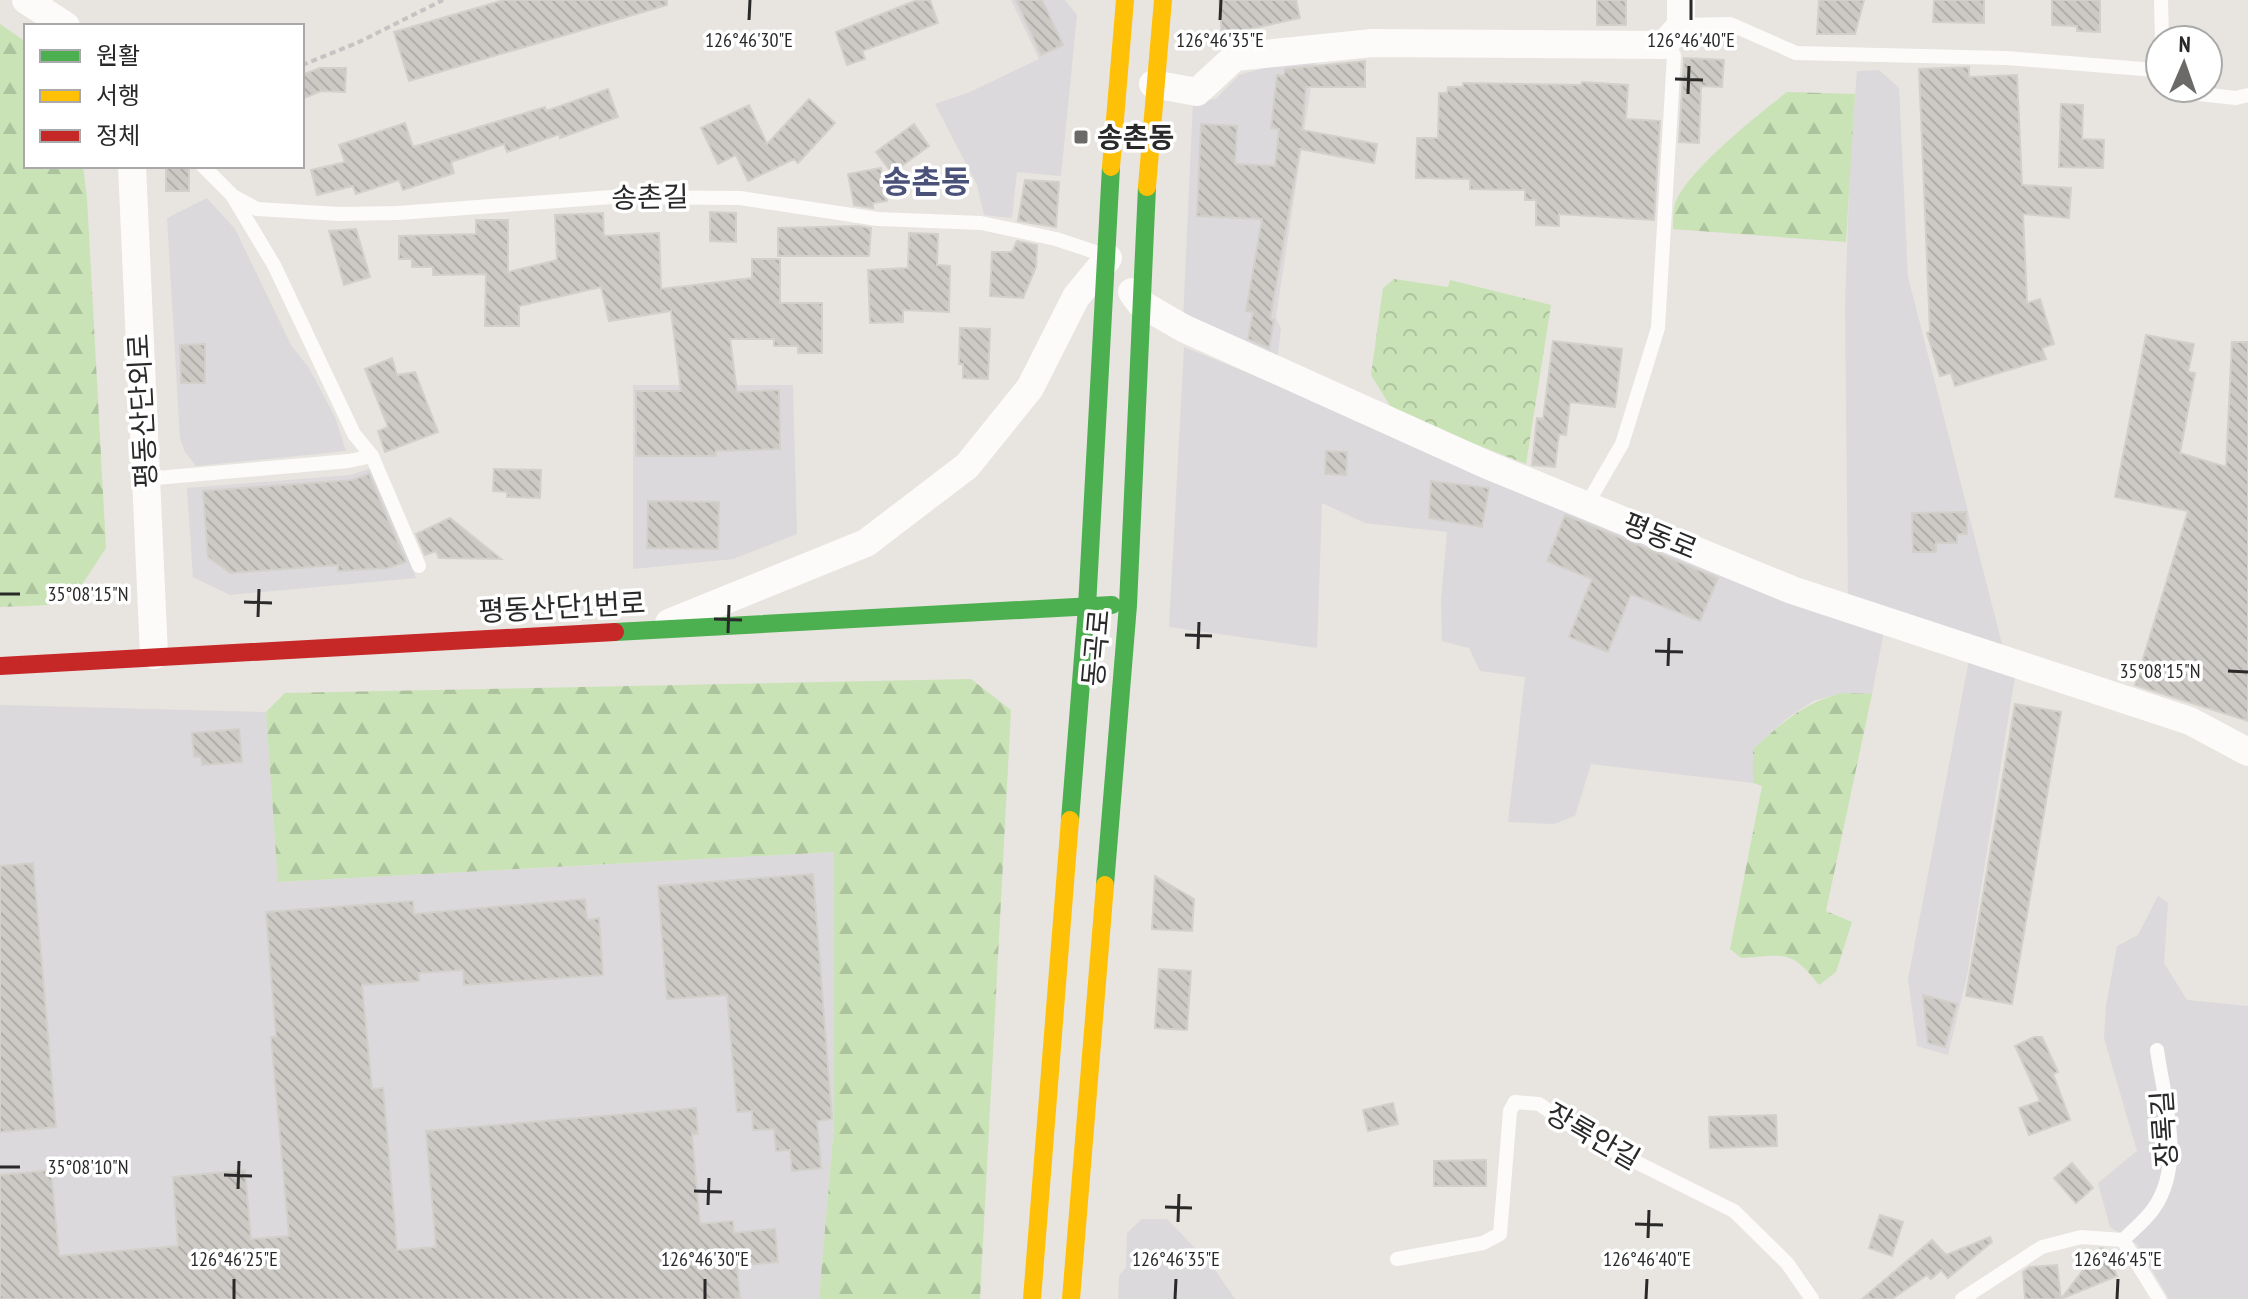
<svg xmlns="http://www.w3.org/2000/svg" width="2248" height="1299" viewBox="0 0 2248 1299" font-family="'PT Sans Narrow','Noto Sans KR',sans-serif">
  <style>
    .industrial { fill: #dbd9db }
    .forest { fill: url(#forest-firs) }
    .park { fill: url(#park-crowns) }
    .building { fill: url(#building-back-hatch); stroke: #d3d0cb; stroke-width: 2 }
    .lines { fill: none; stroke-linecap: round; stroke-linejoin: round }
    .path { stroke: #c4c4c4; stroke-width: 4; stroke-dasharray: 6 4; stroke-linecap: butt }
    .lane { stroke: #fcfbfa; stroke-width: 14 }
    .street { stroke: #fcfbfa; stroke-width: 28 }
    .fast { stroke: #4caf50; stroke-width: 18 }
    .slow { stroke: #ffc107; stroke-width: 18 }
    .jam { stroke: #c62828; stroke-width: 18 }
    .ticks { fill: none; stroke: #292929; stroke-width: 3 }
    .poi-dot { fill: #6c6a69; stroke: #fff; stroke-width: 3 }
    .labels { text-anchor: middle; stroke-width: 7; stroke-linejoin: round; paint-order: stroke }
    .poi-label { font-size: 28px; font-weight: bold; fill: #292929; stroke: #fff; text-anchor: start }
    .street-label { font-size: 28px; fill: #292929; stroke: #fff }
    .quarter-label { font-size: 32px; font-weight: bold; fill: #4a527a; stroke: #fff }
    .ticks-label { font-size: 20px; text-anchor: middle; fill: #292929; stroke: #fff; stroke-width: 7; stroke-linejoin: round; paint-order: stroke }
  </style>
  <defs>
    <pattern id="forest-firs" width="22" height="20" patternUnits="userSpaceOnUse" patternTransform="scale(2)"><rect width="22" height="20" fill="#c9e3b7"/><path d="M5 1l3.5 6h-7zM16 11l3.5 6h-7z" fill="#adc39d"/></pattern>
    <pattern id="park-crowns" width="20" height="18" patternUnits="userSpaceOnUse" patternTransform="scale(2)"><rect width="20" height="18" fill="#c9e3b7"/><path d="M2 6a3 3 0 1 1 6 0M12 15a3 3 0 1 1 6 0" fill="none" stroke="#adc39d"/></pattern>
    <pattern id="building-back-hatch" width="6" height="6" patternUnits="userSpaceOnUse" patternTransform="scale(2)"><rect width="6" height="6" fill="#cdcac6"/><path d="M-1 5l2 2M0 0l6 6M5-1l2 2" fill="none" stroke="#b0aeaa"/></pattern>
  </defs>
  <rect width="100%" height="100%" fill="#e8e4df"/>
  <g class="industrial">
    <polygon points="1011,0 1065,0 1077,15 1061,176 1017,172 1012,218 984,215 977,185 935,104 970,92 1039,59"/>
    <polygon points="1315,61 1276,317 1281,329 1277,360 1183,321 1193,101 1216,99 1239,75 1279,64"/>
    <polygon points="1879,70 1899,88 1908,277 2003,648 1848,597 1845,306 1850,164 1857,71"/>
    <polygon points="207,198 235,229 291,345 309,368 335,417 346,451 196,466 185,452 180,438 167,218"/>
    <polygon points="1184,347 1884,631 1872,694 1842,693 1813,701 1786,719 1753,749 1753,783 1591,764 1575,816 1554,824 1508,822 1525,677 1480,671 1469,648 1442,641 1441,601 1447,532 1365,523 1322,503 1317,648 1169,627"/>
    <polygon points="633,385 793,385 797,534 733,559 633,569"/>
    <polygon points="372,468 416,578 230,595 193,577 187,488 350,475"/>
    <polygon points="1969,660 2015,676 1967,976 1948,1055 1917,1046 1908,979"/>
    <polygon points="0,705 266,712 279,882 835,852 834,1125 819,1299 0,1299"/>
    <polygon points="2158,896 2168,903 2164,963 2187,1000 2248,1006 2248,1299 2169,1299 2137,1244 2110,1227 2098,1183 2137,1151 2104,1038 2106,1006 2117,946 2138,935"/>
    <polygon points="1142,1219 1167,1219 1213,1267 1235,1299 1118,1299 1119,1276 1126,1267 1127,1233"/>
  </g>
  <g class="forest">
    <path d="M0 24 26 42V166H83L87 198 106 548C65 610 76 604 0 607Z"/>
    <path d="M1787 92 1855 94 1846 242 1673 229C1673 221 1673 211 1675 204 1684 173 1760 113 1787 92Z"/>
    <polygon points="971,679 1011,710 980,1299 819,1299 834,1125 834,852 278,882 266,712 285,693"/>
    <path d="M1842 693 1872 694 1826 911 1852 922 1836 972 1819 985C1791 949 1785 955 1741 958L1730 949 1762 786 1753 783V749C1784 722 1801 704 1842 693Z"/>
  </g>
  <polygon class="park" points="1394,279 1448,287 1450,280 1551,305 1526,464 1394,412 1371,375 1383,288"/>
  <g class="building">
    <polygon points="504,0 667,0 667,5 409,81 394,32"/>
    <polygon points="917,0 930,0 938,23 862,51 865,59 847,65 836,32"/>
    <polygon points="1016,0 1042,0 1063,45 1041,55"/>
    <polygon points="1219,0 1296,0 1300,18 1222,35"/>
    <rect x="1597" y="0" width="29" height="25"/>
    <polygon points="1819,0 1864,0 1855,34 1817,34"/>
    <polygon points="1934,0 1984,0 1984,23 1933,22"/>
    <polygon points="2052,0 2100,0 2100,32 2077,31 2077,26 2052,25"/>
    <polygon points="1684,58 1724,60 1722,87 1701,86 1699,143 1679,142"/>
    <polygon points="1365,61 1365,87 1306,87 1302,130 1377,144 1374,163 1300,149 1270,319 1274,320 1269,348 1248,339 1253,312 1246,311 1262,219 1197,216 1201,124 1237,126 1235,164 1275,166 1279,129 1271,128 1277,75 1284,76 1285,69"/>
    <polygon points="1969,67 1969,77 2017,75 2022,185 2071,188 2069,218 2023,214 2027,303 2040,299 2054,344 2042,348 2046,359 1955,386 1951,373 1940,376 1927,333 1930,332 1919,69"/>
    <polygon points="320,68 346,68 345,92 321,91 302,99 302,75"/>
    <polygon points="1582,82 1628,85 1626,119 1660,121 1654,220 1559,214 1559,226 1536,225 1536,200 1525,200 1525,190 1470,189 1470,179 1416,178 1417,138 1438,138 1439,93 1447,93 1448,87 1463,87 1463,83 1581,85"/>
    <polygon points="608,89 618,117 560,138 560,134 507,152 504,144 451,162 454,173 403,190 399,180 356,194 353,186 317,195 311,170 345,162 339,145 405,123 413,147 545,107 546,111"/>
    <polygon points="809,99 835,123 798,163 794,159 748,181 736,155 718,164 701,128 749,105 767,144"/>
    <polygon points="2061,104 2083,105 2082,139 2104,140 2103,168 2059,167"/>
    <polygon points="914,124 929,146 892,173 876,152"/>
    <rect x="166" y="166" width="23" height="25"/>
    <polygon points="881,168 887,201 873,203 873,208 854,205 848,174"/>
    <polygon points="1025,180 1059,182 1056,227 1018,221"/>
    <polygon points="710,212 736,213 736,242 710,241"/>
    <polygon points="603,213 604,236 659,233 661,289 752,278 752,259 780,259 780,303 822,303 822,353 798,353 798,346 774,346 774,339 730,339 737,392 779,390 780,449 716,451 716,456 636,456 636,391 681,391 671,311 609,321 601,287 519,306 519,326 485,326 486,274 433,275 433,267 412,267 412,259 399,259 399,236 476,234 476,220 508,220 508,272 557,260 555,215"/>
    <polygon points="858,226 871,228 869,256 778,256 778,228"/>
    <polygon points="356,229 370,277 344,285 329,231"/>
    <polygon points="909,233 938,234 937,265 950,266 949,312 903,310 903,322 870,323 868,270 908,268"/>
    <polygon points="1017,241 1037,245 1036,267 1023,298 990,296 992,252 1012,252"/>
    <polygon points="960,328 990,329 988,379 963,378 963,364 959,364"/>
    <polygon points="2146,335 2194,344 2188,372 2195,373 2180,453 2226,467 2232,342 2248,342 2248,721 2135,685 2188,511 2115,497"/>
    <polygon points="1553,341 1622,349 1615,407 1570,402 1566,435 1559,434 1555,467 1532,465 1537,418 1543,419"/>
    <polygon points="205,344 205,383 181,383 180,345"/>
    <polygon points="392,358 397,375 415,372 438,432 385,452 378,431 388,427 365,369"/>
    <polygon points="1326,451 1347,452 1346,475 1325,474"/>
    <polygon points="494,469 541,470 540,498 507,497 507,492 493,491"/>
    <polygon points="369,474 406,562 388,568 338,571 338,565 230,573 208,557 203,491 352,480"/>
    <polygon points="1431,481 1489,488 1482,527 1429,518"/>
    <polygon points="648,501 719,502 718,549 647,548"/>
    <polygon points="1966,512 1967,534 1957,534 1957,543 1936,543 1936,552 1913,552 1912,513"/>
    <polygon points="1565,515 1718,578 1700,621 1631,594 1608,652 1569,637 1592,579 1547,561"/>
    <polygon points="450,518 501,559 439,558 436,551 425,555 416,534"/>
    <polygon points="2015,704 2061,712 2012,1004 1966,996"/>
    <polygon points="239,729 242,762 202,765 201,757 194,757 192,733"/>
    <polygon points="33,863 56,1127 0,1132 0,866"/>
    <polygon points="813,874 832,1119 817,1121 821,1168 792,1171 790,1150 776,1151 774,1129 753,1130 752,1111 737,1112 727,995 667,999 658,886"/>
    <polygon points="1155,876 1194,899 1192,931 1152,929"/>
    <polygon points="585,899 587,920 599,918 603,975 464,985 463,970 419,973 419,981 362,985 372,1089 383,1088 397,1250 436,1247 426,1131 696,1108 698,1134 692,1134 700,1224 733,1221 734,1233 775,1229 778,1262 737,1266 740,1299 0,1299 0,1175 51,1170 59,1256 178,1246 173,1177 245,1170 251,1239 289,1236 271,1037 276,1036 266,912 413,901 414,914"/>
    <polygon points="1159,969 1191,971 1187,1030 1155,1028"/>
    <polygon points="1923,995 1957,1004 1945,1047 1928,1043"/>
    <polygon points="2034,1037 2042,1037 2058,1072 2053,1074 2070,1120 2029,1135 2019,1108 2040,1101 2015,1046"/>
    <polygon points="1393,1103 1398,1124 1368,1131 1363,1110"/>
    <polygon points="1776,1115 1777,1146 1710,1148 1709,1117"/>
    <polygon points="1486,1160 1486,1186 1434,1186 1434,1161"/>
    <polygon points="2072,1163 2093,1188 2076,1203 2054,1178"/>
    <polygon points="1880,1215 1903,1222 1892,1256 1869,1248"/>
    <polygon points="1990,1237 1992,1242 1948,1278 1941,1270 1931,1279 1927,1275 1892,1299 1862,1299 1932,1240 1946,1255"/>
    <polygon points="2100,1248 2105,1249 2117,1276 2061,1299"/>
    <polygon points="2057,1265 2061,1299 2025,1299 2023,1272 2030,1267"/>
  </g>
  <g class="lines">
    <polyline class="path" points="302,65 357,43 443,0"/>
    <g class="lane">
      <polyline points="2161,0 2162,40"/>
      <polyline points="1681,25 1730,24 1796,53 2006,58 2155,70 2160,74"/>
      <polyline points="2176,88 2180,92 2236,98 2248,95"/>
      <polyline points="203,166 233,196 257,209 340,214 398,213 612,197 740,198 878,219 981,223 1056,239 1104,255"/>
      <polyline points="372,456 419,566"/>
      <polyline points="145,479 349,461 372,456 354,434 274,265 233,197"/>
      <polyline points="1586,506 1622,444 1658,328 1674,55 1664,45"/>
      <path d="M2157 1050C2164 1100 2185 1163 2154 1208 2146 1220 2133 1230 2123 1240L2159 1299"/>
      <polyline points="1397,1259 1483,1243 1500,1234 1510,1111 1515,1102 1539,1104 1592,1140 1734,1211 1787,1263 1812,1299"/>
      <polyline points="1962,1299 2042,1247 2081,1237 2123,1240"/>
    </g>
    <g class="street">
      <polyline points="26,0 66,26"/>
      <polyline points="1153,84 1197,92 1235,57 1372,43 1664,45 1681,25 1681,0"/>
      <polyline points="132,166 154,655"/>
      <polyline points="1132,292 1140,303 1183,328 1485,464 1792,590 2190,721 2248,752"/>
      <polyline points="669,623 866,543 967,466 1030,388 1076,297 1108,258"/>
    </g>
    <g class="fast">
      <polyline points="615,632 1112,605"/>
      <polyline points="1070,820 1087,607 1111,167"/>
      <polyline points="1105,885 1128,605 1147,187"/>
    </g>
    <g class="slow">
      <polyline points="1111,167 1125,0"/>
      <polyline points="1147,187 1163,0"/>
      <polyline points="1032,1299 1070,820"/>
      <polyline points="1071,1299 1105,885"/>
    </g>
    <polyline class="jam" points="0,666 615,632"/>
  </g>
  <path class="ticks" d="M749 20 750 0M1220 20 1221 0M1691 20V0M1675 79 1703 80M1688 94 1689 66M0 594H20M244 602 272 603M258 617 259 589M714 619 742 620M728 633 729 605M1185 635 1212 636M1198 649 1199 622M1655 651 1683 652M1668 666 1669 638M2228 671 2248 672M0 1167H20M224 1175 252 1176M238 1189 239 1161M694 1191 722 1192M708 1205 709 1178M1165 1207 1192 1208M1178 1222 1179 1194M1635 1224 1663 1225M1648 1238 1649 1210M234 1299V1279M705 1299V1279M1175 1299 1176 1279M1646 1299 1647 1279M2117 1299 2118 1279"/>
  <rect class="poi-dot" x="1073" y="129" width="16" height="16" rx="4"/>
  <g class="labels">
    <g class="poi-label">
      <text x="1097" y="147">송촌동</text>
    </g>
    <g class="street-label">
      <text transform="translate(650 197) rotate(-1)" y="10">송촌길</text>
      <text transform="translate(142 411) rotate(-93)" y="10">평동산단외로</text>
      <text transform="translate(1660 536) rotate(22)" y="10">평동로</text>
      <text transform="translate(562 607) rotate(-3)" y="10">평동산단1번로</text>
      <text transform="translate(1096 648) rotate(-85)" y="10">동곡로</text>
      <text transform="translate(2164 1129) rotate(-94)" y="10">장록길</text>
      <text transform="translate(1593 1136) rotate(30)" y="10">장록안길</text>
    </g>
    <g class="quarter-label">
      <text x="926" y="193">송촌동</text>
    </g>
  </g>
  <g class="ticks-label">
    <text x="749" y="47">126°46'30"E</text>
    <text x="1220" y="47">126°46'35"E</text>
    <text x="1691" y="47">126°46'40"E</text>
    <text x="88" y="601">35°08'15"N</text>
    <text x="2160" y="678">35°08'15"N</text>
    <text x="88" y="1174">35°08'10"N</text>
    <text x="234" y="1266">126°46'25"E</text>
    <text x="705" y="1266">126°46'30"E</text>
    <text x="1176" y="1266">126°46'35"E</text>
    <text x="1647" y="1266">126°46'40"E</text>
    <text x="2118" y="1266">126°46'45"E</text>
  </g>
  <rect x="24" y="24" width="280" height="144" fill="#ffffff" stroke="#a9a9a9" stroke-width="2"/>
  <rect x="40" y="50" width="40" height="12" fill="#4caf50" stroke="#a9a9a9" stroke-width="2"/>
  <text x="96" y="64" font-size="24" fill="#292929">원활</text>
  <rect x="40" y="90" width="40" height="12" fill="#ffc107" stroke="#a9a9a9" stroke-width="2"/>
  <text x="96" y="104" font-size="24" fill="#292929">서행</text>
  <rect x="40" y="130" width="40" height="12" fill="#c62828" stroke="#a9a9a9" stroke-width="2"/>
  <text x="96" y="144" font-size="24" fill="#292929">정체</text>
  <g transform="translate(2184 64) rotate(2)"><circle r="38" fill="#ffffff" stroke="#a9a9a9" stroke-width="2"/>
  <path d="M0-6L14 30L0 20L-14 30Z" fill="#6c6a69"/>
  <text y="-12" font-size="22" font-weight="bold" text-anchor="middle" fill="#292929">N</text>
  </g>
</svg>
